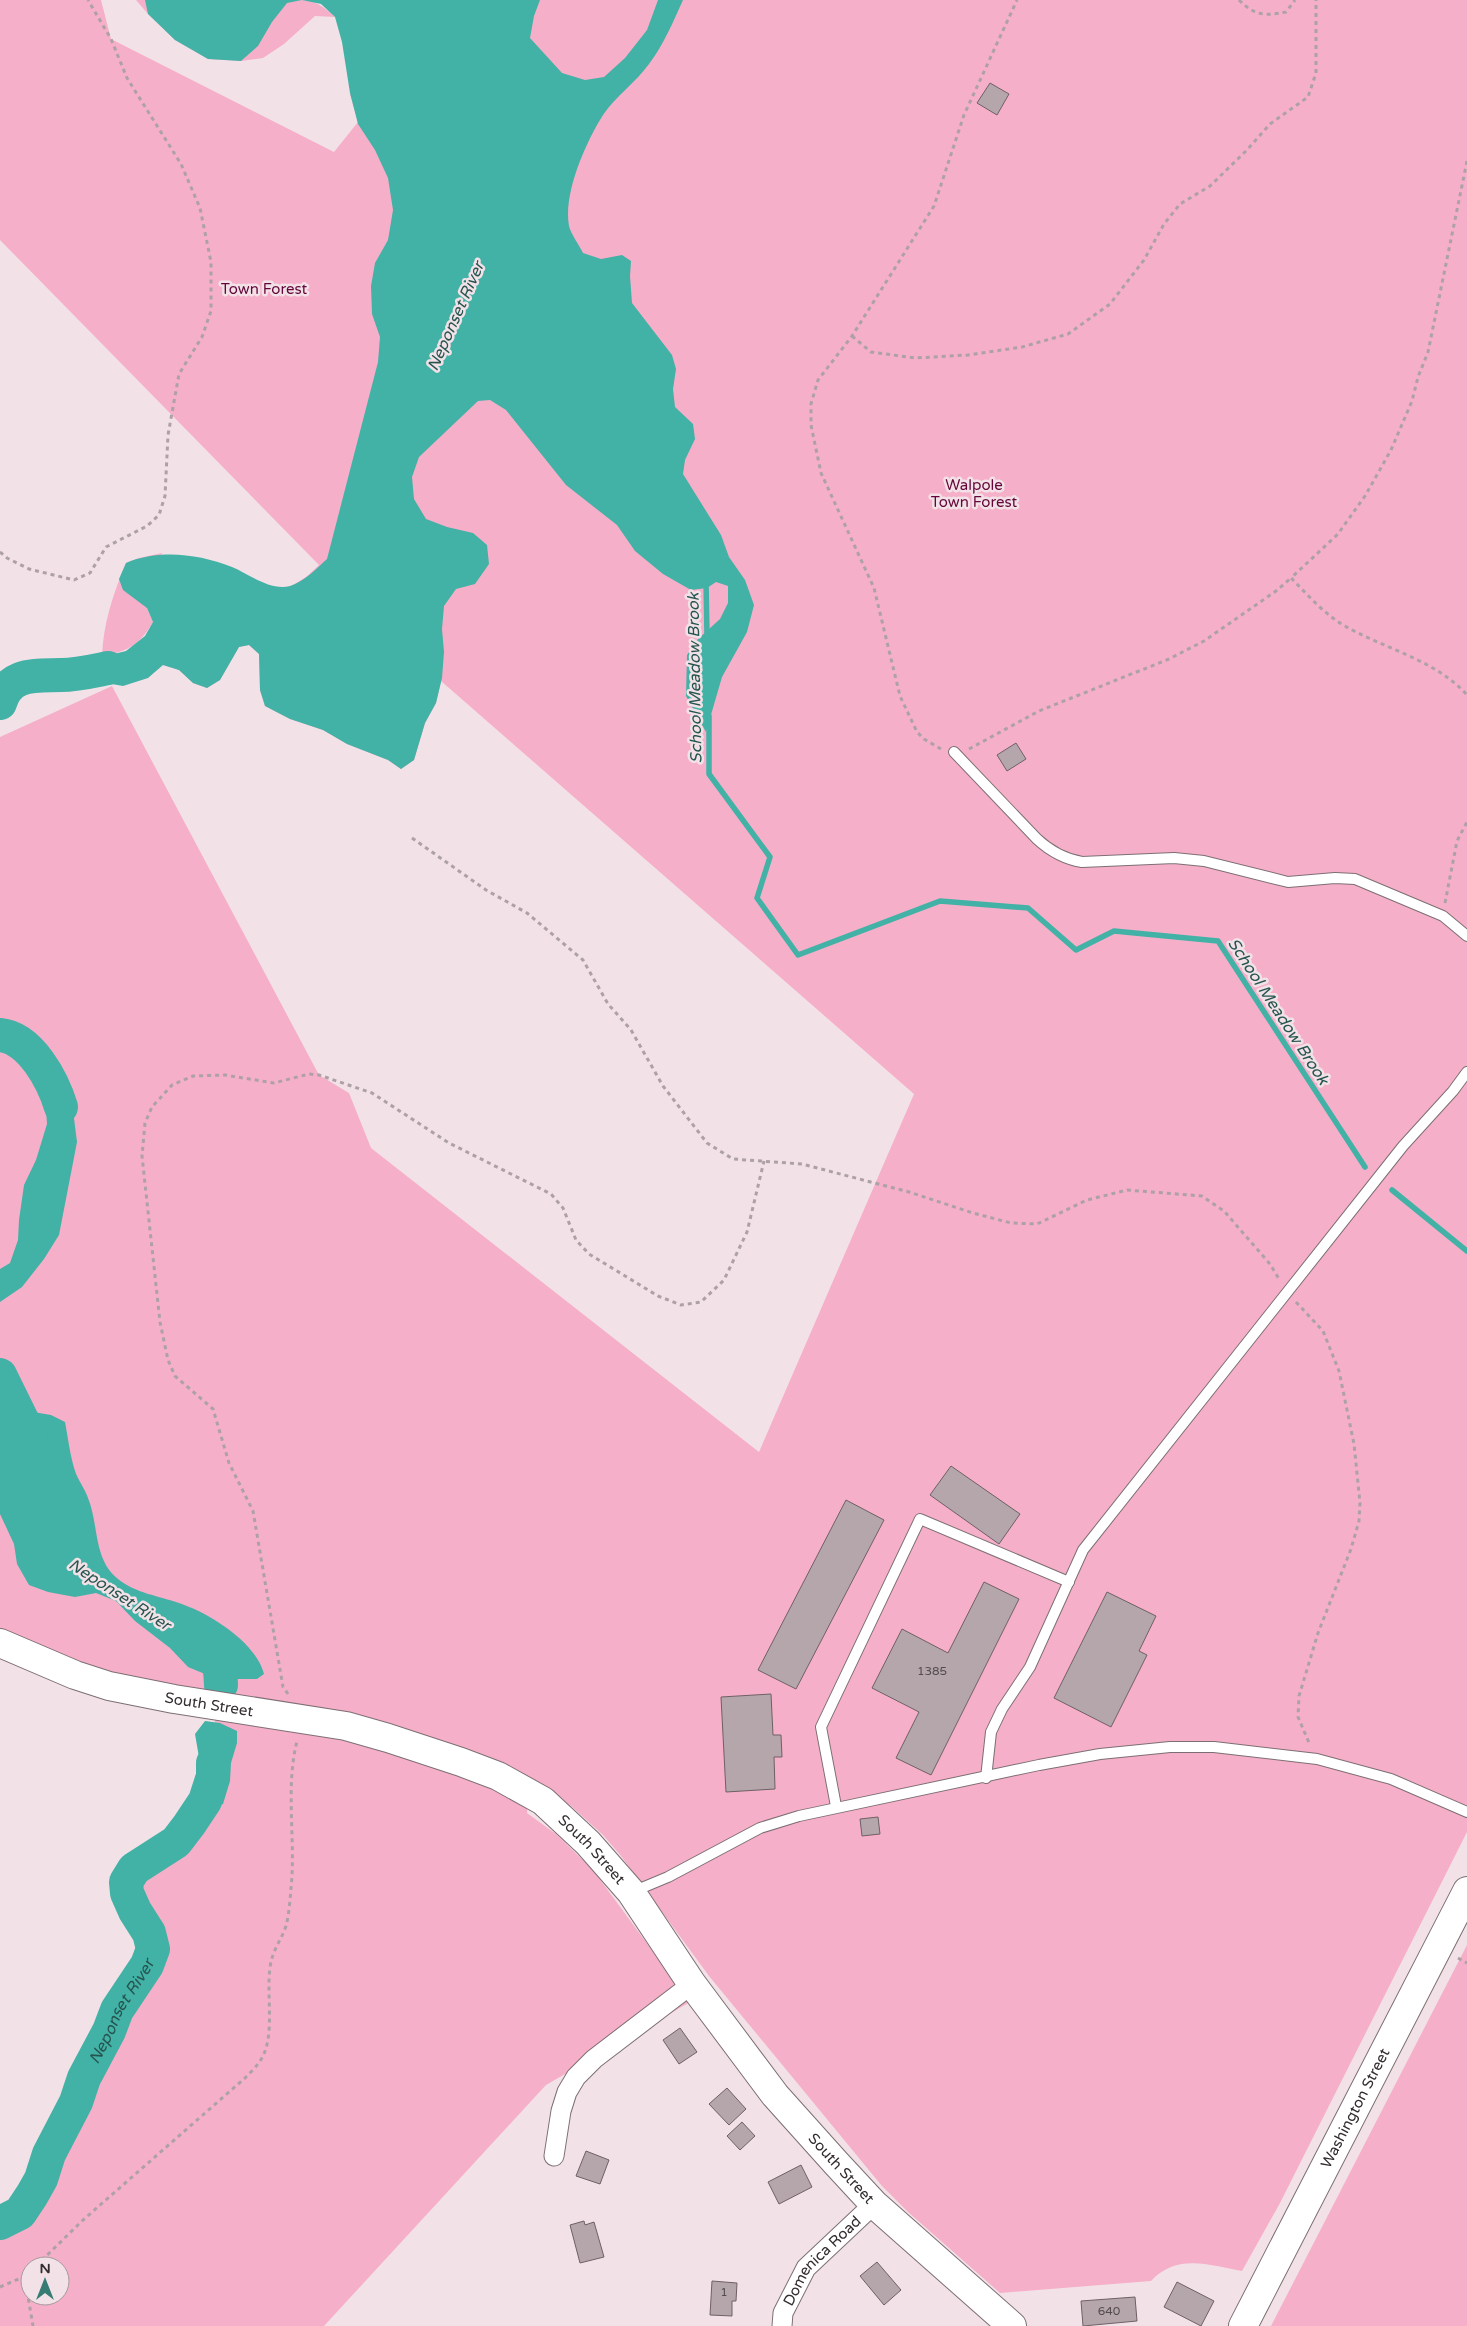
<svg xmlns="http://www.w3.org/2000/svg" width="1467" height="2326" viewBox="0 0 1467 2326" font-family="'Varela Round',sans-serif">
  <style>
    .green { fill: #f6afc9; fill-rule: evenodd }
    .water { fill: #42b1a6 }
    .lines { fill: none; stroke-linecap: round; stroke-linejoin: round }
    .stream { stroke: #42b1a6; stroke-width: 5.5 }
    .river { stroke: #42b1a6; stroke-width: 34 }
    .building { fill: #b5a6ab; stroke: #6e6065 }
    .lane-casing { stroke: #7c6f73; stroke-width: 12 }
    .street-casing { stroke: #7c6f73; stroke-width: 21 }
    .secondary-casing { stroke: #7c6f73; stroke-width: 30 }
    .path { stroke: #aea1a5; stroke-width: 3; stroke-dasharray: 4 4; stroke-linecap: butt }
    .lane { stroke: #fff; stroke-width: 10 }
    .street { stroke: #fff; stroke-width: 19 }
    .secondary { stroke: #fff; stroke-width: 28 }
    .labels { text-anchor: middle; stroke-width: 5; stroke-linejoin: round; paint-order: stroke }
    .number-label { font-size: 12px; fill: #544b4e }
    .park-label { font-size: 15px; fill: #64063a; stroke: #f2e2e7 }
    .street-label { font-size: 15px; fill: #332d2f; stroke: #f2e2e7 }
    .water-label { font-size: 16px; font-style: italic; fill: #265550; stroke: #f2e2e7 }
  </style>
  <rect width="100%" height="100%" fill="#f2e2e7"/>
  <g class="green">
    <path d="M0 0H101L111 39 334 152 358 122 350 94 455 0H1467V1832L1280 2203 1242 2271C1209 2265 1177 2253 1151 2281L1000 2293 908 2212 882 2186 709 1976 621 1856 603 1835 571 1806 525 1775 528 1792 527 1813 556 1834 593 1870 690 2002 546 2085 324 2326H0V2223L20 2213 32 2195 41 2179 49 2154 76 2102 84 2078 109 2031 117 2010 147 1965 153 1949 149 1933 135 1911 127 1893 126 1882 134 1869 176 1842 205 1801 217 1706 0 1643V737L112 686 319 1075 349 1093 371 1148 759 1452 914 1094 441 681 436 703 425 723 414 760 401 769 388 760 347 744 323 730 290 719 265 706 260 690 259 654 249 645 239 647 220 680 207 688 193 683 179 670 163 665 306 577 319 565 0 240ZM30 2266H60V2296H30Z"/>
    <path d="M136 0H279C288 3 294 0 303 0 317 1 325 8 335 17L315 16 284 44 263 58 241 61 208 59 175 40 148 14Z"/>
    <path d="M162 553 147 608 153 622C139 646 129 650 102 657 103 624 113 594 126 563L139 558Z"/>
    <polygon points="1467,1945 1467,2326 1271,2326"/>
  </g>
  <g class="water">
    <polygon points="145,0 302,0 287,3 272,22 258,46 241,61 208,59 175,40 148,14"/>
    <path d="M302 0H540L534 16 530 38 562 73 585 80 604 77 625 58 647 30 658 0H683C673 22 664 44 649 64 636 82 616 96 603 115 586 142 563 193 569 226 571 234 579 245 583 253L601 259 622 255 631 261 630 276 632 303 672 355 676 369 673 389 675 407 693 424 695 439 685 460 683 474 721 535 729 557 745 580 754 605 747 632 722 677 706 732 686 696 687 655 698 639 720 619 728 603V586L716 582 707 588 691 590 663 574 635 551 617 525 566 485 506 410 490 400 478 401 419 457 412 477 414 499 426 519 447 527 473 533 487 545 489 564 475 584 456 589 444 606 442 629 444 652 442 678 436 703 425 723 414 760 401 769 388 760 347 744 323 730 290 719 265 706 260 690 259 654 249 645 239 647 220 680 207 688 193 683 179 670 163 665 148 678 123 686 62 675 102 657 126 651 145 636 153 622 147 608 123 590 119 579 126 563C160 549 198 554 232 567 249 574 270 591 290 586 304 582 317 568 327 559L378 362 380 337 372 314 371 286 375 263 388 240 393 210 388 178 375 150 358 124 350 93 342 42 335 17 321 4Z"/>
    <polygon points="43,1066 59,1073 70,1087 77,1142 59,1235 44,1259 22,1287 0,1302 0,1269 10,1263 18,1240 19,1220 24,1185 36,1160 47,1124"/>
    <path d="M20 1396 33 1412 51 1415 65 1422C68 1438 70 1455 75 1471 78 1480 85 1489 88 1498 99 1525 93 1559 118 1579 135 1593 159 1596 179 1603 209 1613 256 1642 264 1674L257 1679H229L205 1674 188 1667 170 1648 135 1621 116 1601 96 1593 75 1597 48 1592 29 1585 17 1564 14 1544 0 1514V1402L11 1397Z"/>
    <polygon points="205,1721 220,1723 237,1731 237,1743 231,1763 230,1781 223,1804 209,1810 192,1804 193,1790 201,1769 195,1734"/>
  </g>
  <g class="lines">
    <g class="stream">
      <polyline points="706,581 707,636"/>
      <polyline points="709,716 709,774 770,857 757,898 798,955 940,901 1028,908 1076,950 1114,931 1218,941 1365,1167"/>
      <polyline points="1392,1190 1467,1251"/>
    </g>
    <g class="river">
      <path d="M0 703C9 672 35 676 61 675 77 675 93 671 108 668"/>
      <path d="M0 1035C31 1038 53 1081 61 1107"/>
      <polyline points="0,1375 31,1438"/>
      <path d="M197 1641C218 1653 220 1660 221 1685"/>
      <path id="s1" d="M0 2223 20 2213 32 2195 41 2179 49 2154 76 2102 84 2078 109 2031 117 2010 147 1965 153 1949 149 1933 135 1911 127 1893 126 1882 134 1869 176 1842 189 1825 205 1801 213 1776V1763"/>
    </g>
  </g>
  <g class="building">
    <polygon points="990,83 1009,94 997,115 977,103"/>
    <polygon points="1016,743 1026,759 1007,771 997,755"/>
    <polygon points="951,1466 1020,1514 999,1544 930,1495"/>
    <polygon points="846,1500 884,1520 796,1689 758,1670"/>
    <polygon points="984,1582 1019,1599 931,1775 896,1758 919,1712 872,1688 902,1629 948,1653"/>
    <polygon points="1107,1592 1156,1616 1139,1651 1147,1655 1111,1727 1054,1698"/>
    <polygon points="771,1694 773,1735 781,1735 782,1757 774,1757 775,1789 726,1792 721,1697"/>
    <polygon points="878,1817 880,1834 862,1836 860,1819"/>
    <polygon points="680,2028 697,2052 679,2064 663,2040"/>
    <polygon points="727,2088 746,2109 729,2125 709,2104"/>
    <polygon points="742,2122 755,2136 740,2150 727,2136"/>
    <polygon points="586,2151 609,2160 600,2184 576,2176"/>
    <polygon points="801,2165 812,2187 779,2204 768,2182"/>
    <polygon points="584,2221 585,2225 594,2222 604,2257 580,2263 570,2225"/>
    <polygon points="877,2262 901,2290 884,2305 860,2276"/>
    <polygon points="712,2281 737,2283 736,2301 732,2301 732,2316 710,2315"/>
    <polygon points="1177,2282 1214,2301 1201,2326 1164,2307"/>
    <polygon points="1135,2297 1137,2321 1083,2326 1081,2301"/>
  </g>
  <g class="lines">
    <g class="lane-casing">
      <g id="lane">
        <path d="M954 752 1037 839C1050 851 1064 859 1082 862L1174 858 1204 861 1288 882 1335 878 1355 879 1443 916 1467 936"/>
        <polyline points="986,1778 991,1732 1002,1709 1030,1667 1083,1550 1403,1146 1453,1091 1467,1072"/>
        <polyline points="836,1806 821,1727 920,1519 1069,1582"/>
        <polyline points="632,1892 668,1877 760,1828 799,1816 1039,1765 1100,1754 1170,1747 1214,1747 1317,1759 1391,1779 1467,1812"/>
      </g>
    </g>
    <g class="street-casing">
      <g id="street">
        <polyline points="554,2156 561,2111 567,2092 576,2077 594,2059 692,1984"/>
        <path id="s2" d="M782 2326 783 2313 806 2268 874 2204"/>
      </g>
    </g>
    <g class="secondary-casing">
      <g id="secondary">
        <path id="s3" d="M0 1643 75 1675 109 1686 174 1699 346 1726 388 1738 461 1762 498 1776 543 1801 588 1843 631 1892 692 1984 775 2095 836 2163 874 2204 1012 2326"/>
        <path id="s4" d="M1243 2326 1467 1891"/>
      </g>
    </g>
    <g class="path">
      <path d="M1239 0C1255 16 1265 16 1286 12L1295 0"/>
      <path d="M1467 161 1428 352 1418 377 1412 401 1391 450 1365 496 1338 534 1291 578C1308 595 1324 614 1345 626 1385 649 1436 660 1467 695"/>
      <polyline points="852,336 871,352 915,358 968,355 1022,347 1068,334 1110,304 1144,260 1164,224 1180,204 1210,186 1246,151 1270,124 1308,97 1316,73 1316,0"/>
      <polyline points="0,552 7,558 29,569 74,580 90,573 106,547 147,526 159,515 165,496 168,435 179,374 202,337 211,311 211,262 200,208 181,164 127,78 111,39 88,0"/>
      <polyline points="941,749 924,739 917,732 900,696 874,588 821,473 811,425 811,404 818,380 852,336 934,206 964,115 1017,0"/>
      <polyline points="969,749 1039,711 1169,659 1204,641 1276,591 1291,578"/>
      <polyline points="412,838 486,890 527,913 583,960 608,1004 631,1030 663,1086 707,1143 733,1159 802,1164 909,1192 973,1213 1011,1223 1037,1224 1087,1200 1127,1190 1202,1196 1224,1211 1270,1264 1279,1279"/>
      <polyline points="1445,903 1457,841 1467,822"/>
      <polyline points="1296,1302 1323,1331 1339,1371 1354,1444 1360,1503 1359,1521 1351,1549 1318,1633 1299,1696 1298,1717 1310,1745"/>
      <polyline points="288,1694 283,1687 253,1511 229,1463 213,1409 175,1376 168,1360 160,1322 142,1156 145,1123 152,1107 172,1085 193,1076 225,1075 274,1083 309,1074 319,1075 372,1093 449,1143 551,1194 563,1208 576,1240 589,1254 658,1296 681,1305 701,1302 724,1280 747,1232 764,1161"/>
      <polyline points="1458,1958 1467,1963"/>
      <path d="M36 2266 83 2220 245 2078C250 2073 256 2067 260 2061 276 2038 266 1996 270 1968 272 1950 281 1941 286 1926 289 1915 290 1900 291 1888 296 1840 285 1789 297 1741"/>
      <polyline points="29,2275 27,2291 33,2326"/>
      <polyline points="0,2287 30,2274"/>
    </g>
    <use href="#lane" class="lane"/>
    <use href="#street" class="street"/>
    <use href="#secondary" class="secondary"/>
  </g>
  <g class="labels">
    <g class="number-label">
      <text x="932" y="1675">1385</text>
      <text x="724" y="2296">1</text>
      <text x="1109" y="2315">640</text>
    </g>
    <g class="park-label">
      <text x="264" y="294">Town Forest</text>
      <text x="974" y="490">Walpole<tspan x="974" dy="17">Town Forest</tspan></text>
    </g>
    <g class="street-label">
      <text dy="5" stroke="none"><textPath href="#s3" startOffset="219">South Street</textPath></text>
      <text dy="5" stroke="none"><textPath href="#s3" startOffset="638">South Street</textPath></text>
      <text dy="5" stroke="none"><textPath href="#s4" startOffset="245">Washington Street</textPath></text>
      <text dy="5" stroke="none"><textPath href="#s3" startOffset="1044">South Street</textPath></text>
      <text dy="5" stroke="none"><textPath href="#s2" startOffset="79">Domenica Road</textPath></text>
    </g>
    <g class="water-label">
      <text transform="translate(455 316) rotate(-66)" y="6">Neponset River</text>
      <text transform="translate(694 678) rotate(-91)" y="6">School Meadow Brook</text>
      <text transform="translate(1279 1011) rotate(57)" y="6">School Meadow Brook</text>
      <text transform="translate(120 1594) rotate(33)" y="6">Neponset River</text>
      <text dy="6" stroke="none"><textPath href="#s1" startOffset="249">Neponset River</textPath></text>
    </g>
  </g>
  <g transform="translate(45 2281)"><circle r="24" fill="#f2e2e7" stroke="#a69a9d"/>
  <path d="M0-4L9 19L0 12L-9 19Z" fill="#367c75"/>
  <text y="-8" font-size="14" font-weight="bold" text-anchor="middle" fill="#332d2f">N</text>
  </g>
</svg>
